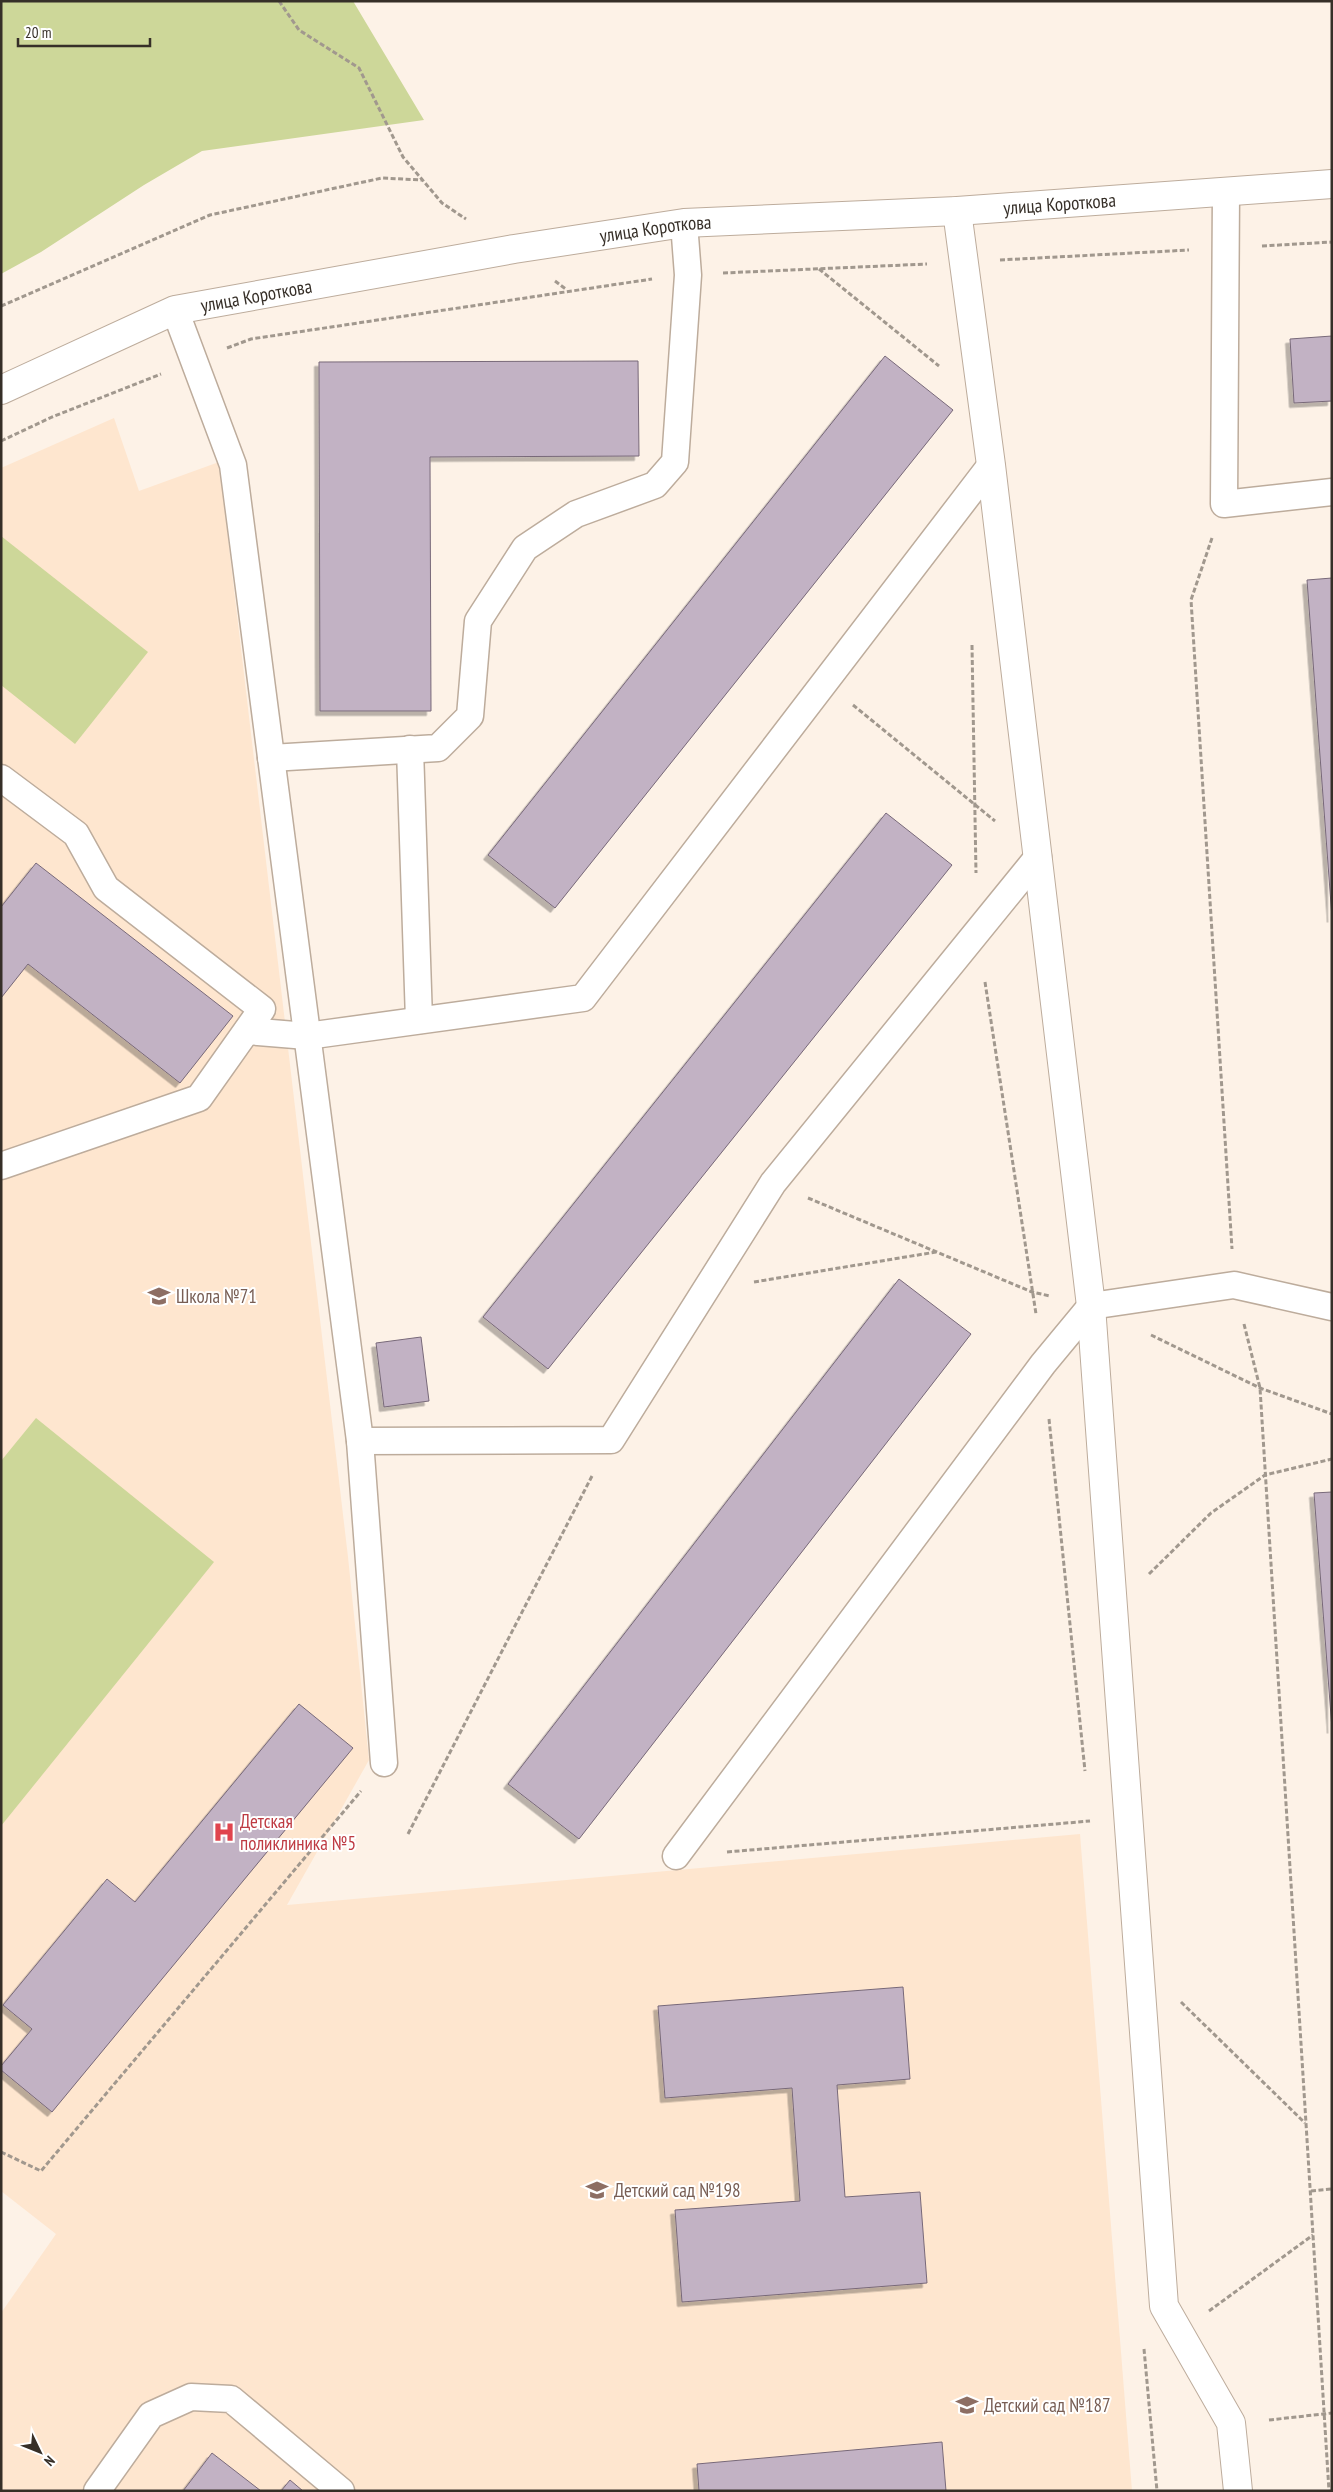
<svg xmlns="http://www.w3.org/2000/svg" width="1333" height="2492" viewBox="0 0 1333 2492" font-family="'PT Sans Narrow',sans-serif">
  <style>
    .built { fill: #fee6cf }
    .green { fill: #cdd799 }
    .building { fill: #c2b2c4; stroke: #786979; filter: url(#shadow) }
    .lines { fill: none; stroke-linecap: round; stroke-linejoin: round }
    .lane-casing { stroke: #bdac9c; stroke-width: 29 }
    .street-casing { stroke: #bdac9c; stroke-width: 30 }
    .path { stroke: #a1988e; stroke-width: 3; stroke-dasharray: 5 2.5; stroke-linecap: butt }
    .lane { stroke: #fff; stroke-width: 26 }
    .street { stroke: #fff; stroke-width: 28 }
    .labels { text-anchor: middle; stroke-width: 4; stroke-linejoin: round; paint-order: stroke }
    .street-label { font-size: 19px; fill: #362f28; stroke: #fff }
    .education-label { font-size: 19px; fill: #785e54; stroke: #fff; text-anchor: start }
    .health-label { font-size: 19px; fill: #be3a42; stroke: #fff; text-anchor: start }
  </style>
  <defs>
    <filter id="shadow"><feDropShadow dx="-4.5" dy="4.5" stdDeviation="0" flood-color="#0004"/></filter>
  </defs>
  <rect width="100%" height="100%" fill="#fdf2e7"/>
  <polygon class="built" points="114,418 139,491 219,462 348,1557 369,1760 287,1905 1080,1834 1132,2491 1,2491 1,2313 56,2234 1,2191 1,468"/>
  <g class="green">
    <polygon points="1,1 353,1 424,120 202,151 144,185 41,252 1,274"/>
    <polygon points="1,536 148,652 75,744 1,685"/>
    <polygon points="36,1418 214,1562 1,1826 1,1461"/>
  </g>
  <g class="building">
    <polygon points="1332,336 1332,401 1294,403 1290,339"/>
    <polygon points="885,356 953,410 555,908 488,855"/>
    <polygon points="638,361 639,456 430,457 431,711 320,711 319,362"/>
    <polygon points="1332,578 1332,918 1307,580"/>
    <polygon points="886,813 952,865 548,1369 483,1317"/>
    <polygon points="36,863 233,1016 180,1083 28,964 1,998 1,907"/>
    <polygon points="899,1279 971,1334 579,1839 508,1784"/>
    <polygon points="421,1337 429,1401 384,1407 376,1343"/>
    <polygon points="1332,1492 1332,1729 1314,1493"/>
    <polygon points="299,1704 353,1748 52,2112 1,2070 1,2066 32,2029 3,2005 107,1879 135,1902"/>
    <polygon points="903,1987 910,2079 837,2085 845,2197 920,2192 927,2283 682,2302 675,2210 800,2201 792,2088 665,2098 658,2006"/>
    <polygon points="942,2442 946,2491 699,2491 697,2464"/>
    <polygon points="212,2453 261,2491 183,2491"/>
    <polygon points="290,2480 303,2491 281,2491"/>
  </g>
  <g class="lines">
    <g class="lane-casing">
      <g id="lane">
        <polyline points="1226,192 1224,504 1332,492"/>
        <polyline points="175,310 233,465 360,1441 384,1763"/>
        <polyline points="410,749 419,1020"/>
        <polyline points="271,758 438,748 470,716 478,621 525,548 576,514 655,485 675,462 688,275 684,223"/>
        <polyline points="1,778 76,834 106,888 262,1009 199,1098 1,1166"/>
        <polyline points="247,1031 307,1036 583,998 991,465"/>
        <polyline points="360,1441 611,1440 773,1183 1038,857"/>
        <polyline points="676,1856 1043,1364 1091,1306 1234,1285 1332,1307"/>
        <polyline points="97,2491 151,2415 191,2397 231,2399 341,2491"/>
      </g>
    </g>
    <g class="street-casing">
      <g id="street">
        <polyline points="957,211 991,465 1091,1306 1164,2306 1231,2423 1238,2491"/>
        <path id="s1" d="M1 390 175 310 514 249 684 223 957 211 1332 184"/>
      </g>
    </g>
    <g class="path">
      <polyline points="279,1 299,30 359,68 403,157 442,203 466,219"/>
      <polyline points="1262,246 1332,242"/>
      <polyline points="1000,260 1189,250"/>
      <polyline points="819,269 939,366"/>
      <polyline points="723,273 927,264"/>
      <polyline points="555,281 567,290"/>
      <polyline points="1,306 210,215 382,178 422,180"/>
      <polyline points="227,348 251,339 652,279"/>
      <polyline points="1,441 52,417 161,374"/>
      <polyline points="1212,538 1191,600 1232,1249"/>
      <polyline points="972,645 976,873"/>
      <polyline points="853,705 995,821"/>
      <polyline points="985,982 1036,1314"/>
      <polyline points="808,1198 1032,1292 1050,1296"/>
      <polyline points="754,1282 936,1252"/>
      <polyline points="1244,1324 1260,1388 1329,2491"/>
      <polyline points="1151,1335 1260,1388 1332,1414"/>
      <polyline points="1049,1419 1085,1771"/>
      <polyline points="1149,1574 1211,1513 1265,1475 1332,1459"/>
      <polyline points="408,1834 592,1476"/>
      <polyline points="727,1852 1090,1821"/>
      <polyline points="1181,2002 1305,2123"/>
      <polyline points="1,2152 41,2171 361,1791"/>
      <polyline points="1311,2191 1332,2189"/>
      <polyline points="1209,2311 1313,2235"/>
      <polyline points="1144,2349 1157,2491"/>
      <polyline points="1269,2420 1332,2413"/>
    </g>
    <use href="#lane" class="lane"/>
    <use href="#street" class="street"/>
  </g>
  <defs>
    <g id="school-bare" transform="scale(1.725)"><path d="M0-5L7-2L0 1L-7-2ZM-4 1L0 2.5L4 1V4Q0 6-4 4Z" fill="#8d6e63" stroke="#fff" stroke-width="2.5" paint-order="stroke"/></g>
    <g id="hospital-bare" transform="scale(1.725)"><path d="M-5-5h3v3.5h4V-5h3V5h-3V1.5h-4V5h-3Z" fill="#e0444e" stroke="#fff" stroke-width="2.5" paint-order="stroke"/></g>
  </defs>
  <g fill-rule="evenodd">
    <use href="#school-bare" x="159" y="1296"/>
    <use href="#hospital-bare" x="224" y="1832"/>
    <use href="#school-bare" x="597" y="2190"/>
    <use href="#school-bare" x="967" y="2405"/>
  </g>
  <g class="labels">
    <g class="street-label">
      <text dy="7" stroke="none"><textPath href="#s1" startOffset="1084">улица Короткова</textPath></text>
      <text dy="7" stroke="none"><textPath href="#s1" startOffset="679">улица Короткова</textPath></text>
      <text dy="7" stroke="none"><textPath href="#s1" startOffset="274">улица Короткова</textPath></text>
    </g>
    <g class="education-label">
      <text x="176" y="1303">Школа №71</text>
      <text x="614" y="2197">Детский сад №198</text>
      <text x="984" y="2412">Детский сад №187</text>
    </g>
    <g class="health-label">
      <text x="240" y="1828">Детская<tspan x="240" dy="22">поликлиника №5</tspan></text>
    </g>
  </g>
  <rect width="1333" height="2492" fill="none" stroke="#362f28" stroke-width="5"/>
  <g transform="translate(40 2452) rotate(133)" stroke="#ffffff" stroke-width="4" paint-order="stroke">
  <path d="M0-4L9 19L0 12L-9 19Z" fill="#362f28"/>
  <text y="-8" font-size="14" font-weight="bold" text-anchor="middle" fill="#362f28">N</text>
  </g>
  <path d="M18 38v8h132v-8" fill="none" stroke="#362f28" stroke-width="2.5"/>
  <text x="25" y="38" font-size="15" fill="#362f28" stroke="#ffffff" stroke-width="4" paint-order="stroke">20 m</text>
</svg>
